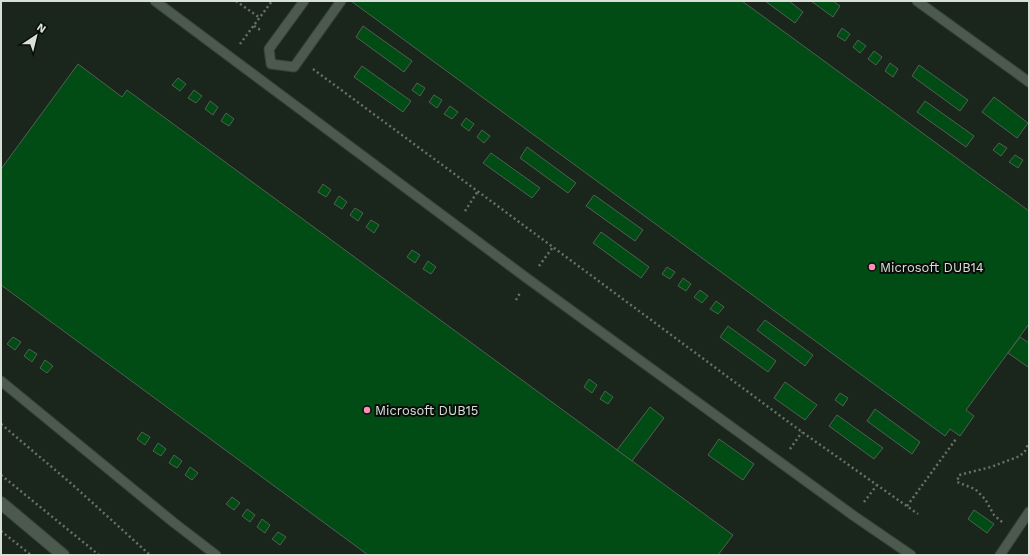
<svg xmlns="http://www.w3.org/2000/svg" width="1030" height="556" viewBox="0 0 1030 556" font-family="'Work Sans',sans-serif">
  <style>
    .building { fill: #014c14; stroke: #525f52 }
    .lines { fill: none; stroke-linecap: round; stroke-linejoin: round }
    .lane-casing { stroke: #384138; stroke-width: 11 }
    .secondary-casing { stroke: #384138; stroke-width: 14 }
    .path { stroke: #677168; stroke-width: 2.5; stroke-dasharray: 2 3; stroke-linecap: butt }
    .lane { stroke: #4c594d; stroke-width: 9 }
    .secondary { stroke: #4c594d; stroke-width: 12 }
    .poi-dot { fill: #ff8eba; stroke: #080d09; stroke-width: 1.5 }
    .labels { text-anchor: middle; stroke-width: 4; stroke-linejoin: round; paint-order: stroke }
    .poi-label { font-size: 13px; fill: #d8e0d8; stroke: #080d09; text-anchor: start }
  </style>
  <rect width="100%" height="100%" fill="#1a261b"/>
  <g class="building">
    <polygon points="351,1 742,1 1029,211 1029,324 966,410 974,416 960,436 950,429 945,436"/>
    <polygon points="765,1 789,1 803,12 795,23"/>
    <polygon points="811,1 833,1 840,6 833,17"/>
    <polygon points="363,26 412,61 404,72 356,37"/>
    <polygon points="842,28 850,34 845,41 837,36"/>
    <polygon points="858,40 866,46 860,53 853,47"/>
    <polygon points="874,51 882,57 876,65 868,59"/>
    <polygon points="890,63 898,69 893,77 885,71"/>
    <polygon points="78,64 122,97 127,90 733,535 718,555 368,555 1,285 1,169"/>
    <polygon points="919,65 968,100 960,111 912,76"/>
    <polygon points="362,66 411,101 403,112 354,77"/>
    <polygon points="178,78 186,84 180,91 172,85"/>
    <polygon points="417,83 425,88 420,96 412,90"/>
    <polygon points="194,90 202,96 196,103 188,98"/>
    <polygon points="434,95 442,100 437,108 429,102"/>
    <polygon points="994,97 1028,123 1017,138 982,112"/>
    <polygon points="210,101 218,107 213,115 205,109"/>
    <polygon points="925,101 974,136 966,147 917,112"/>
    <polygon points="450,106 458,112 452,119 444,114"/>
    <polygon points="226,113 234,119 229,126 221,121"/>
    <polygon points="466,118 474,124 469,131 461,125"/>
    <polygon points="482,130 490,136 484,143 477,137"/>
    <polygon points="999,143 1007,148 1001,156 993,150"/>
    <polygon points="527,147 576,183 568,193 520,158"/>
    <polygon points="491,153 540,188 532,198 483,163"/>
    <polygon points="1015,155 1023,160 1018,168 1009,162"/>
    <polygon points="323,184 331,190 326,197 318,192"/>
    <polygon points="594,195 643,230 635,241 586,206"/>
    <polygon points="339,196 347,202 342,209 334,204"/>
    <polygon points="355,208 363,213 358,221 350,215"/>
    <polygon points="371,220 379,225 374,233 366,227"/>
    <polygon points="601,232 649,267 641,278 593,243"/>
    <polygon points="412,250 420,255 415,263 407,257"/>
    <polygon points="428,261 436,267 431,274 423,269"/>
    <polygon points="667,267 675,272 670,279 662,274"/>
    <polygon points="683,278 691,284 686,291 678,286"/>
    <polygon points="700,290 708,296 702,303 694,297"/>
    <polygon points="716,301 724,307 718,314 710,309"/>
    <polygon points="765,320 813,355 805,366 757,330"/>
    <polygon points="728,326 776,361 768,372 720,337"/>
    <polygon points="13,337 21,342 15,350 7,344"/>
    <polygon points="1020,337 1029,343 1029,366 1028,367 1008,353"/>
    <polygon points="29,349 37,354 32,362 24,356"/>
    <polygon points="45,360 53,366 47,373 40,368"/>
    <polygon points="589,379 597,385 592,393 584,387"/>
    <polygon points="785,382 817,405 805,420 774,398"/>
    <polygon points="605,391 613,397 608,404 600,399"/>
    <polygon points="840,393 848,398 843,406 835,400"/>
    <polygon points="650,407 664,418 632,461 617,450"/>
    <polygon points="875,409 920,442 912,454 867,421"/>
    <polygon points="837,415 883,448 874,459 829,426"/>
    <polygon points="142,432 150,437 145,445 137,439"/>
    <polygon points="719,439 754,464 743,480 708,455"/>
    <polygon points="158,443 166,449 161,456 153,451"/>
    <polygon points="174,455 182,461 177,468 169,463"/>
    <polygon points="190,467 198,473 192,480 185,475"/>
    <polygon points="232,497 240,503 234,510 226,504"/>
    <polygon points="247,509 255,515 250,522 242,516"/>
    <polygon points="974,510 994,524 987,533 968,519"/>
    <polygon points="262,519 270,525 265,533 257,527"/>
    <polygon points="278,532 286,537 280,545 272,539"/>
  </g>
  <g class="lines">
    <g class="lane-casing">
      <g id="lane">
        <polyline points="155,1 528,279 854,516 911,555"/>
        <polyline points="304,1 269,49 271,64 294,67 341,1"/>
        <polyline points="917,1 1029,82"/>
        <polyline points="1,381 173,522 216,555"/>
        <polyline points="1000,555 1029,512"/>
      </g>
    </g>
    <g class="secondary-casing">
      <polyline id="secondary" points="1,503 63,555"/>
    </g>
    <g class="path">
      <polyline points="236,1 260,18"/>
      <polyline points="254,26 262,31"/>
      <polyline points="240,44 272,1"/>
      <polyline points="313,69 802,432 918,514"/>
      <polyline points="465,211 478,191"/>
      <polyline points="539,266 553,247"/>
      <polyline points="516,300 520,293"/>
      <polyline points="1,424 74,486 150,555"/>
      <polyline points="790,449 802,432"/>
      <polyline points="1,475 99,555"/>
      <polyline points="864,502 877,485"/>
      <polyline points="907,506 956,439"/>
      <polyline points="1002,522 994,515 985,499 975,489 957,482 959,475 991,467 1020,456 1025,451 1029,442"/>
      <polyline points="1,531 31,555"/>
    </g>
    <use href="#lane" class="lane"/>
    <use href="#secondary" class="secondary"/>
  </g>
  <g class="poi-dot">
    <circle cx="872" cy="267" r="4"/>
    <circle cx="367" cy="410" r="4"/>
  </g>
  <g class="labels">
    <g class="poi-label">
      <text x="880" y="272">Microsoft DUB14</text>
      <text x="375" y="415">Microsoft DUB15</text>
    </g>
  </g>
  <rect width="1030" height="556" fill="none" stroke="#d8e0d8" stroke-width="4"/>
  <g transform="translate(36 36) rotate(35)" stroke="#080d09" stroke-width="3" paint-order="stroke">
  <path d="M0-3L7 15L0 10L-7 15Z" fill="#d8e0d8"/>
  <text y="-6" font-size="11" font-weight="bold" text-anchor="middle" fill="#d8e0d8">N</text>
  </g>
</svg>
